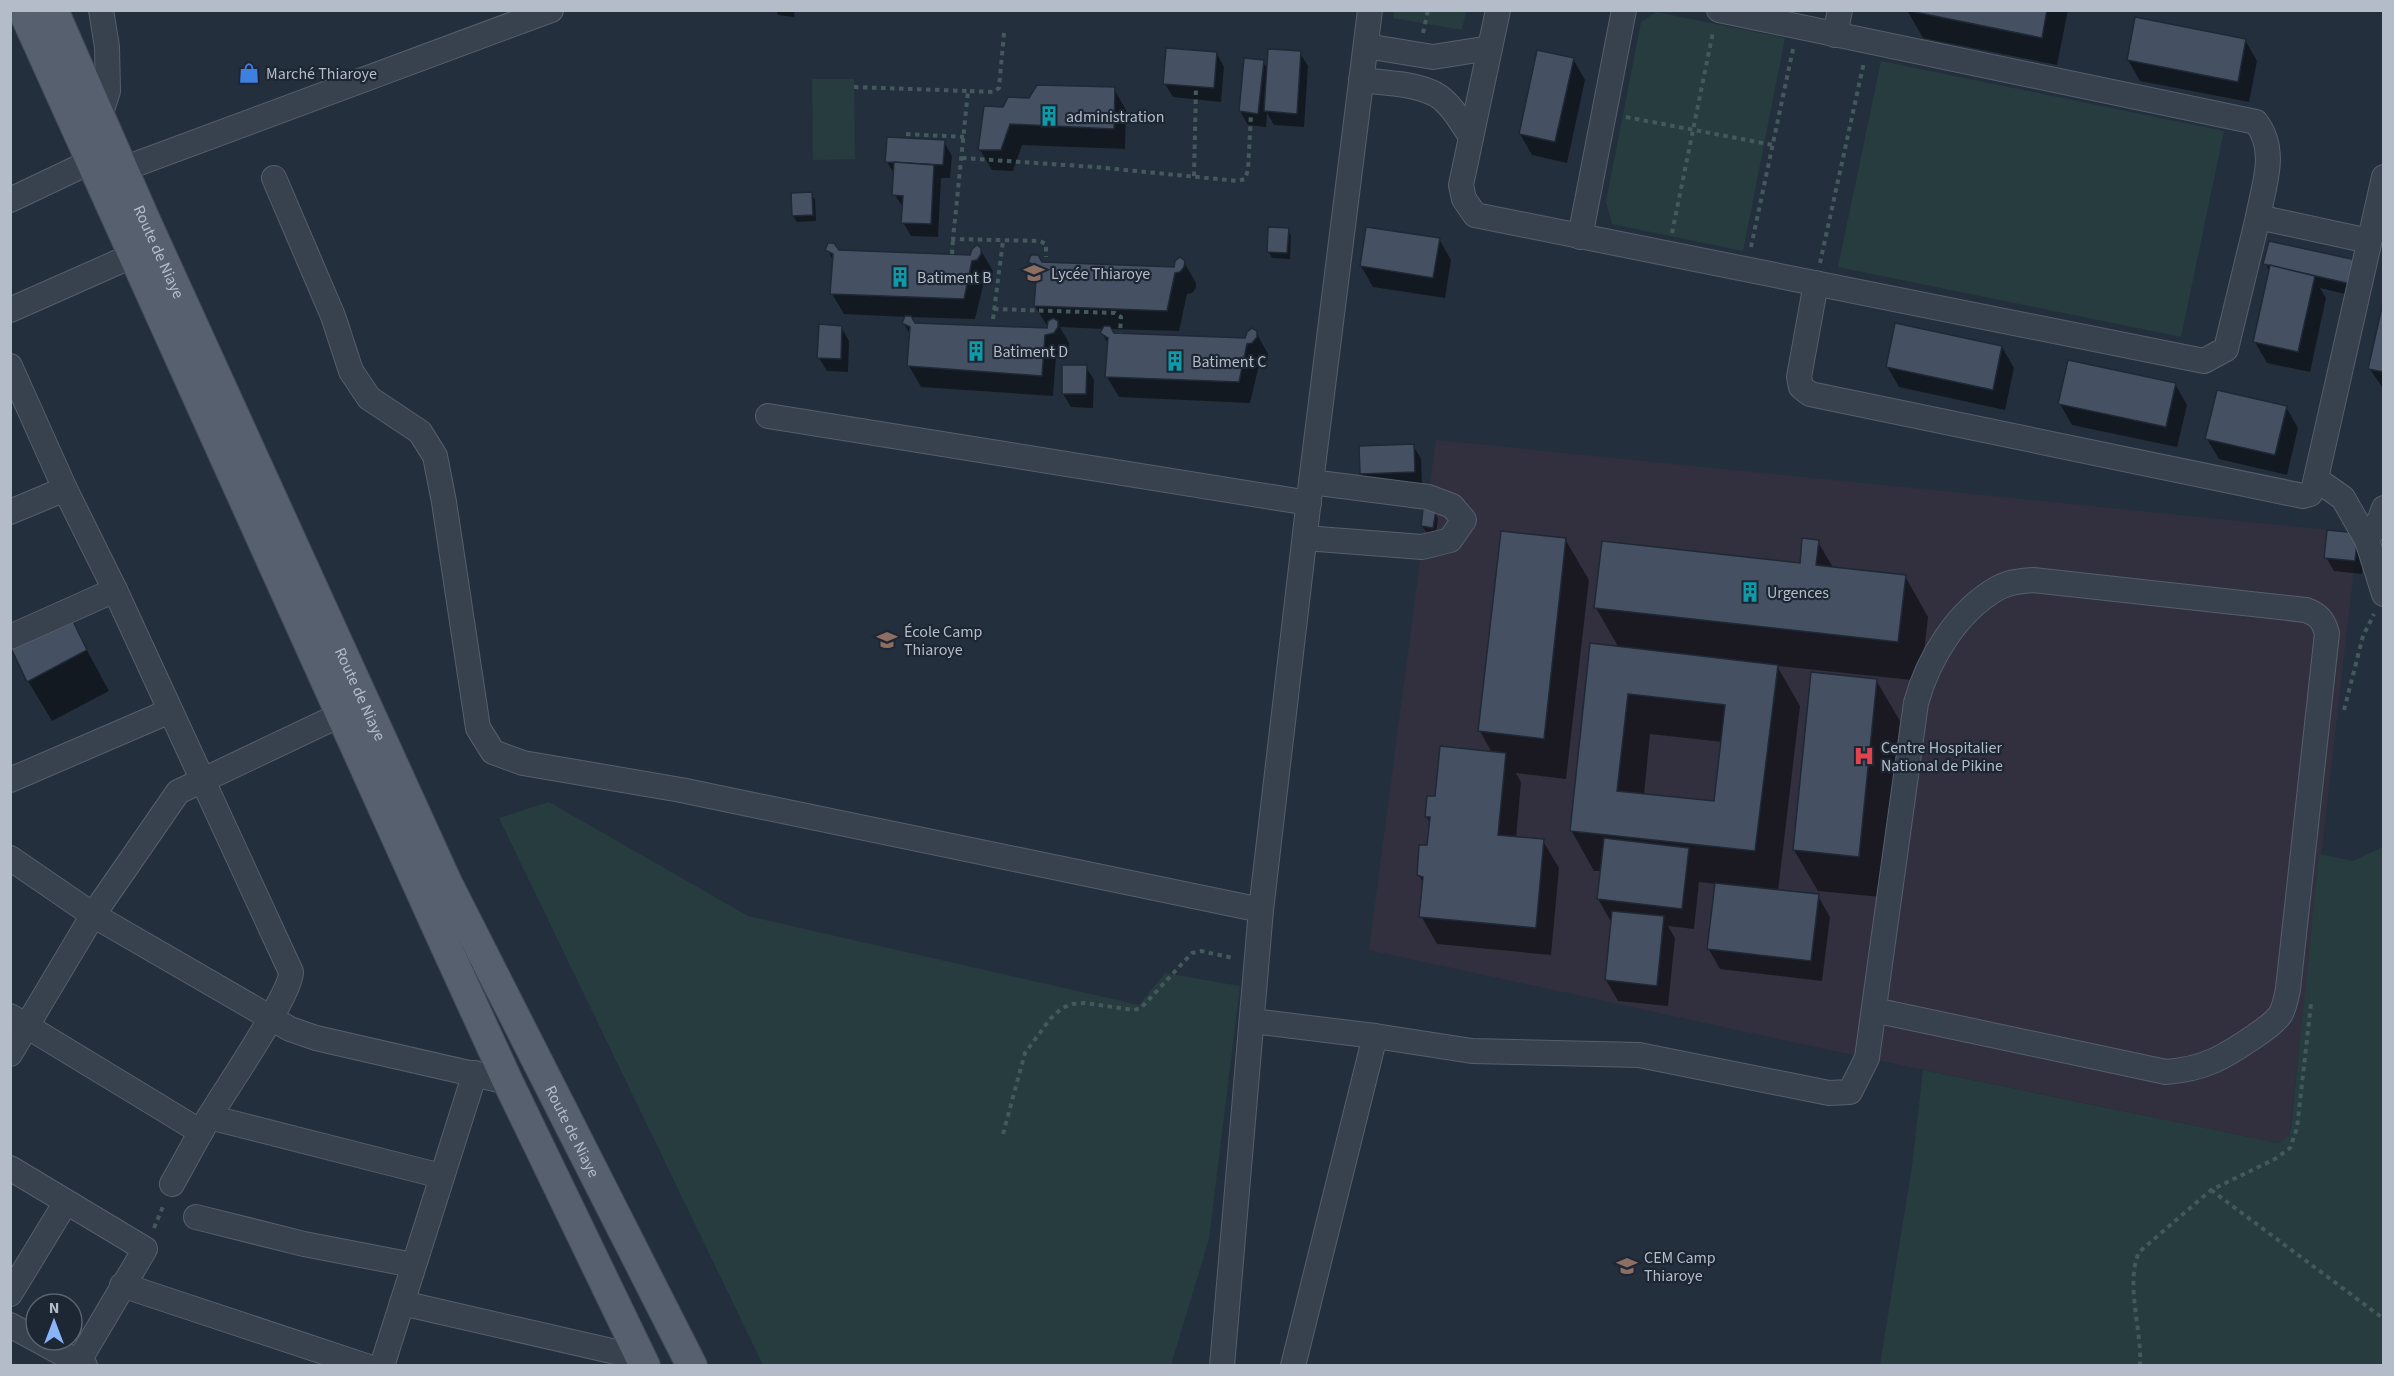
<svg xmlns="http://www.w3.org/2000/svg" width="2394" height="1376" viewBox="0 0 2394 1376" font-family="'Source Sans 3',sans-serif">
  <style>
    .medical { fill: #32303f }
    .green { fill: #263c3f }
    .shadow { fill: #0007; fill-rule: evenodd }
    .building { fill: #455162; stroke: #1f2835; stroke-width: 1.5; fill-rule: evenodd }
    .lines { fill: none; stroke-linecap: round; stroke-linejoin: round }
    .minor-casing { stroke: #565f6c; stroke-width: 26 }
    .major-casing { stroke: #414a57; stroke-width: 32 }
    .path { stroke: #44595c; stroke-width: 4; stroke-dasharray: 4.5 4.5; stroke-linecap: butt }
    .minor { stroke: #38414e; stroke-width: 24 }
    .major { stroke: #56606e; stroke-width: 30 }
    .labels { text-anchor: middle; stroke-width: 4.5; stroke-linejoin: round; paint-order: stroke }
    .poi-label { font-size: 16px; fill: #b4bcc9; stroke: #1d2633; text-anchor: start }
    .street-label { font-size: 16px; fill: #b4bcc9; stroke: #1d2633 }
  </style>
  <rect width="100%" height="100%" fill="#242f3e"/>
  <polygon class="medical" points="1436,440 2358,533 2289,1136 2278,1143 1867,1058 1369,950"/>
  <g class="green">
    <polygon points="1394,11 1394,10 1466,11 1462,30 1393,18"/>
    <polygon points="1656,12 1785,38 1743,251 1612,224 1606,202 1641,22"/>
    <polygon points="1881,61 2224,131 2181,337 1838,267"/>
    <polygon points="812,79 854,79 855,159 813,160"/>
    <polygon points="549,802 748,916 1139,1005 1165,973 1240,986 1209,1239 1171,1365 763,1365 499,818"/>
    <polygon points="2383,847 2383,1365 1880,1365 1912,1166 1923,1070 2278,1143 2289,1136 2291,1128 2319,854 2353,861"/>
  </g>
  <g class="shadow">
    <polygon points="776,10 795,10 794,17 778,15"/>
    <polygon points="1907,10 2068,10 2057,65 1923,38"/>
    <polygon points="2245,40 2257,61 2249,102 2140,81 2128,60"/>
    <polygon points="1300,53 1308,66 1304,127 1274,125 1267,113 1266,127 1248,125 1240,111 1263,62 1269,71"/>
    <polygon points="1217,54 1224,67 1221,102 1173,97 1165,84"/>
    <polygon points="1573,59 1585,80 1567,163 1532,155 1520,134"/>
    <polygon points="1114,89 1126,110 1125,149 1022,145 1013,171 992,170 980,150 1030,100"/>
    <polygon points="944,142 952,156 950,178 941,178 938,237 911,236 903,222 904,208 894,194 895,175 887,162"/>
    <polygon points="811,193 815,200 816,221 797,222 793,216"/>
    <polygon points="1288,230 1291,236 1290,259 1272,258 1268,251"/>
    <polygon points="1439,239 1451,260 1445,298 1373,287 1361,266"/>
    <polygon points="827,249 971,256 980,249 993,271 992,276 989,281 984,282 975,319 910,317 914,324 1049,329 1035,306 1037,275 1030,262 1175,268 1184,262 1196,283 1196,288 1192,293 1187,294 1179,331 1109,329 1113,334 1246,339 1256,332 1268,354 1268,359 1264,364 1259,365 1250,403 1119,397 1107,377 1109,346 1102,333 1104,329 1060,327 1069,343 1069,349 1065,353 1056,356 1053,396 921,387 909,366 911,336 903,322 906,317 844,314 832,294 834,262"/>
    <polygon points="2355,262 2358,297 2320,288 2326,298 2310,372 2267,363 2255,342 2270,272 2265,263"/>
    <polygon points="2384,305 2384,390 2370,369"/>
    <polygon points="841,327 849,341 848,372 827,371 819,358"/>
    <polygon points="2002,347 2014,368 2005,410 1899,387 1887,366"/>
    <polygon points="1086,367 1094,380 1093,408 1071,407 1063,394"/>
    <polygon points="2175,384 2187,405 2177,447 2072,425 2060,404"/>
    <polygon points="2286,407 2298,428 2287,475 2219,459 2207,439"/>
    <polygon points="1413,445 1421,459 1422,485 1369,487 1361,474"/>
    <polygon points="1435,512 1438,519 1436,533 1426,532 1422,526"/>
    <polygon points="2329,532 2365,548 2362,574 2334,571 2326,557"/>
    <polygon points="1565,539 1589,580 1566,779 1516,773 1521,782 1516,838 1543,841 1559,868 1551,955 1437,944 1421,916 1424,884 1418,874 1429,847 1431,825 1426,816 1436,798 1492,753 1480,731"/>
    <path d="M1818 542 1834 569 1905 576 1928 617 1921 681 1777 666 1800 706 1778 891 1818 896 1830 917 1822 981 1720 969 1708 948 1716 884 1699 882 1694 929 1668 926 1675 938 1668 1006 1618 1001 1606 980 1613 920H1610L1598 899 1601 871H1594L1571 830 1619 648 1596 608 1801 564ZM1650 734 1723 742 1716 803 1644 795Z"/>
    <polygon points="69,617 109,691 52,721 28,681"/>
    <polygon points="1876,680 1900,721 1881,897 1818,891 1794,850"/>
  </g>
  <g class="building">
    <polygon points="1905,10 2047,10 2042,38"/>
    <polygon points="2135,17 2246,39 2238,82 2127,60"/>
    <polygon points="1166,48 1217,52 1214,88 1163,84"/>
    <polygon points="1268,49 1301,51 1297,114 1264,111"/>
    <polygon points="1537,50 1574,58 1555,142 1519,134"/>
    <polygon points="1244,58 1264,60 1258,114 1239,111"/>
    <polygon points="1037,85 1115,87 1114,129 1010,124 1001,150 978,150 984,106 1003,107 1008,97 1029,98"/>
    <polygon points="887,137 945,140 943,165 885,162"/>
    <polygon points="894,162 934,165 931,224 901,223 903,196 892,195"/>
    <polygon points="812,192 813,215 792,216 791,193"/>
    <polygon points="1268,227 1289,228 1287,253 1267,252"/>
    <polygon points="1366,227 1440,238 1433,278 1360,266"/>
    <polygon points="2269,241 2356,260 2351,284 2263,264"/>
    <polygon points="828,243 834,243 839,250 970,255 972,249 977,245 981,248 981,254 977,260 972,261 964,299 830,294 833,254 825,250"/>
    <polygon points="1031,255 1038,255 1042,262 1174,267 1175,261 1180,257 1185,261 1184,267 1180,272 1175,273 1167,311 1034,306 1037,267 1028,262"/>
    <polygon points="2270,265 2315,276 2298,352 2253,342"/>
    <polygon points="2384,298 2384,372 2368,369"/>
    <polygon points="905,316 911,316 915,323 1047,328 1048,321 1053,318 1058,321 1058,327 1054,333 1045,335 1042,376 907,366 910,327 902,323"/>
    <polygon points="1895,323 2002,346 1993,390 1886,367"/>
    <polygon points="819,324 842,326 841,359 817,358"/>
    <polygon points="1104,326 1110,326 1114,333 1245,338 1247,332 1252,328 1257,331 1257,337 1252,343 1247,344 1239,382 1105,377 1108,338 1100,333"/>
    <polygon points="2068,360 2176,383 2166,427 2058,404"/>
    <polygon points="1062,365 1087,365 1086,394 1062,394"/>
    <polygon points="2217,390 2287,406 2275,455 2205,439"/>
    <polygon points="1414,444 1415,472 1360,474 1359,446"/>
    <polygon points="1423,509 1436,511 1433,528 1421,526"/>
    <polygon points="2327,530 2358,533 2355,561 2324,558"/>
    <polygon points="1501,531 1566,538 1544,739 1478,731"/>
    <polygon points="1802,538 1819,540 1816,565 1906,575 1898,642 1594,608 1602,541 1800,563"/>
    <polygon points="70,615 87,650 27,682 10,646"/>
    <path d="M1590 643 1778 665 1755 851 1570 831ZM1628 694 1725 705 1714 801 1617 791Z"/>
    <polygon points="1811,672 1877,679 1859,857 1793,850"/>
    <polygon points="1440,746 1506,753 1498,835 1544,839 1536,928 1419,917 1423,877 1417,875 1419,845 1427,845 1430,817 1425,817 1427,796 1435,796"/>
    <polygon points="1604,838 1689,848 1682,909 1597,899"/>
    <polygon points="1715,883 1819,894 1811,961 1707,949"/>
    <polygon points="1612,911 1664,916 1657,986 1605,980"/>
  </g>
  <g class="lines">
    <g class="minor-casing">
      <g id="minor">
        <polyline points="1498,10 1461,185 1464,199 1475,215 2204,361 2226,349 2258,217 2369,241"/>
        <path d="M1719 10 2256 122C2278 151 2264 183 2258 217"/>
        <polyline points="1835,35 1840,10"/>
        <polyline points="1366,46 1433,57 1490,48"/>
        <path d="M1361 80C1385 83 1413 83 1435 94 1450 102 1462 123 1471 137"/>
        <polyline points="100,116 108,91 107,47 101,10"/>
        <polyline points="106,173 123,169 551,10"/>
        <polyline points="274,178 333,316 351,371 369,398 420,432 435,456 444,502 478,728 493,752 523,763 681,790 1261,910"/>
        <polyline points="10,200 90,162"/>
        <polyline points="1580,237 1624,10"/>
        <polyline points="1816,283 1799,377 1801,387 1810,394 2303,496 2310,494 2314,487 2384,177"/>
        <polyline points="10,310 134,255"/>
        <path d="M10 366 65 489 115 590 291 972C291 995 225 1090 210 1116 197 1138 185 1161 172 1184"/>
        <polyline points="768,416 1309,503"/>
        <polyline points="2316,479 2343,498 2367,540 2384,594"/>
        <polyline points="10,512 65,489"/>
        <polyline points="1305,538 1422,547 1450,540 1464,520 1452,506 1428,497 1311,482"/>
        <polyline points="2367,540 2380,519 2384,508"/>
        <polyline points="10,637 115,590"/>
        <polyline points="10,780 170,711"/>
        <polyline points="10,858 93,915 290,1029 316,1038 508,1082"/>
        <polyline points="10,1016 201,1132"/>
        <path d="M1252 1021 1375 1036 1472 1051 1639 1055 1829 1093 1850 1092 1867 1058 1916 703C1928 659 1957 611 1998 588 2009 582 2021 581 2033 580L2306 610C2319 615 2323 620 2327 633L2288 989C2286 998 2285 1007 2280 1015 2273 1024 2264 1030 2255 1036 2223 1058 2204 1069 2166 1072L1874 1010"/>
        <polyline points="10,1054 93,915 178,792 340,715"/>
        <polyline points="209,1117 441,1176"/>
        <polyline points="10,1168 145,1249 76,1366"/>
        <polyline points="196,1217 304,1244 413,1265"/>
        <polyline points="122,1285 366,1366"/>
        <polyline points="10,1294 66,1202"/>
        <polyline points="402,1303 642,1358"/>
        <polyline points="10,1325 85,1366"/>
        <polyline points="382,1366 475,1073"/>
        <polyline points="1222,1366 1261,910 1311,482 1370,10"/>
        <polyline points="1293,1366 1375,1036"/>
      </g>
    </g>
    <g class="major-casing">
      <g id="major">
        <polyline points="23,10 442,938 508,1082 645,1366"/>
        <path id="s1" d="M53 10 145 220 447 883 692 1366"/>
      </g>
    </g>
    <g class="path">
      <polyline points="1004,33 999,88 993,92 968,91 953,239 1040,241 1046,244 1046,257"/>
      <polyline points="1423,33 1428,10"/>
      <polyline points="854,87 968,91"/>
      <polyline points="1626,117 1773,145"/>
      <polyline points="906,134 964,137"/>
      <polyline points="962,158 1095,167 1238,181 1245,179 1248,170 1251,114"/>
      <polyline points="1194,176 1196,87"/>
      <polyline points="1672,233 1713,32"/>
      <polyline points="1751,247 1793,49"/>
      <polyline points="952,254 953,239"/>
      <polyline points="1820,263 1864,62"/>
      <polyline points="994,309 1115,313 1121,317 1120,333"/>
      <polyline points="993,319 1003,241"/>
      <polyline points="2344,710 2363,636 2374,614"/>
      <polyline points="1003,1134 1025,1053 1050,1019 1062,1008 1073,1004 1085,1003 1134,1010 1141,1008 1192,953 1201,951 1233,958"/>
      <polyline points="2211,1190 2384,1319"/>
      <polyline points="154,1228 164,1204"/>
      <path d="M2140 1366C2142 1328 2125 1285 2139 1252L2211 1190 2275 1159 2290 1148 2297 1128 2311 1004"/>
    </g>
    <use href="#minor" class="minor"/>
    <use href="#major" class="major"/>
  </g>
  <defs>
    <g id="shop-bare" transform="scale(1.62)"><path d="M-5-2.5h2.3a2.7 3.5 0 0 1 5.4 0H5L5.5 6h-11ZM-1.5-2.5h3a1.5 2.3 0 0 0-3 0Z" fill="#3f7fe0" stroke="#1d2633" stroke-width="2.5" paint-order="stroke"/></g>
    <g id="building-bare" transform="scale(1.62)"><path d="M-4-6H4V6H1V3H-1V6H-4ZM-2.5-4.3h1.7v1.8h-1.7ZM.8-4.3h1.7v1.8H.8ZM-2.5-1h1.7V.8h-1.7ZM.8-1h1.7V.8H.8Z" fill="#0f9aa8" stroke="#1d2633" stroke-width="2.5" paint-order="stroke"/></g>
    <g id="school-bare" transform="scale(1.62)"><path d="M0-5L7-2L0 1L-7-2ZM-4 1L0 2.5L4 1V4Q0 6-4 4Z" fill="#8d6e63" stroke="#1d2633" stroke-width="2.5" paint-order="stroke"/></g>
    <g id="hospital-bare" transform="scale(1.62)"><path d="M-5-5h3v3.5h4V-5h3V5h-3V1.5h-4V5h-3Z" fill="#e0444e" stroke="#1d2633" stroke-width="2.5" paint-order="stroke"/></g>
  </defs>
  <g fill-rule="evenodd">
    <use href="#shop-bare" x="249" y="73"/>
    <use href="#building-bare" x="1049" y="116"/>
    <use href="#school-bare" x="1034" y="273"/>
    <use href="#building-bare" x="900" y="277"/>
    <use href="#building-bare" x="976" y="351"/>
    <use href="#building-bare" x="1175" y="361"/>
    <use href="#building-bare" x="1750" y="592"/>
    <use href="#school-bare" x="887" y="640"/>
    <use href="#hospital-bare" x="1864" y="756"/>
    <use href="#school-bare" x="1627" y="1266"/>
  </g>
  <g class="labels">
    <g class="poi-label">
      <text x="266" y="79">Marché Thiaroye</text>
      <text x="1066" y="122">administration</text>
      <text x="1051" y="279">Lycée Thiaroye</text>
      <text x="917" y="283">Batiment B</text>
      <text x="993" y="357">Batiment D</text>
      <text x="1192" y="367">Batiment C</text>
      <text x="1767" y="598">Urgences</text>
      <text x="904" y="637">École Camp<tspan x="904" dy="18">Thiaroye</tspan></text>
      <text x="1881" y="753">Centre Hospitalier<tspan x="1881" dy="18">National de Pikine</tspan></text>
      <text x="1644" y="1263">CEM Camp<tspan x="1644" dy="18">Thiaroye</tspan></text>
    </g>
    <g class="street-label">
      <text dy="6" stroke="none"><textPath href="#s1" startOffset="264">Route de Niaye</textPath></text>
      <text dy="6" stroke="none"><textPath href="#s1" startOffset="750">Route de Niaye</textPath></text>
      <text dy="6" stroke="none"><textPath href="#s1" startOffset="1236">Route de Niaye</textPath></text>
    </g>
  </g>
  <rect width="2394" height="1376" fill="none" stroke="#b4bcc9" stroke-width="24"/>
  <g transform="translate(54 1322)"><circle r="28" fill="#1d2633" stroke="#59626f" stroke-width="1.5"/>
  <path d="M0-4.5L10 22L0 15L-10 22Z" fill="#8ab4f8"/>
  <text y="-9" font-size="16" font-weight="bold" text-anchor="middle" fill="#b4bcc9">N</text>
  </g>
</svg>
